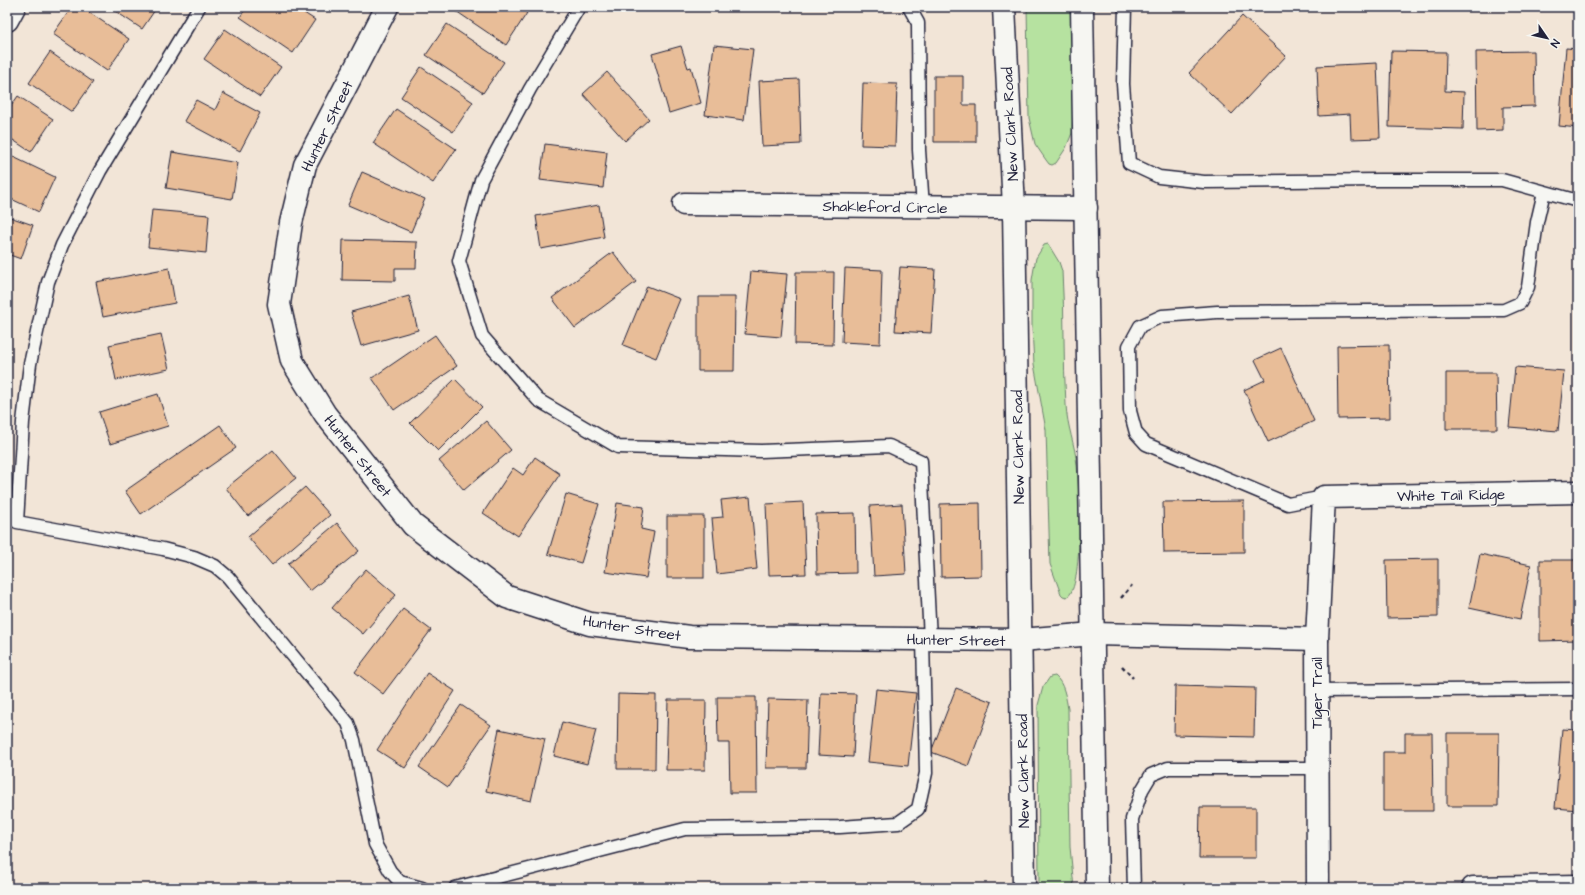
<svg xmlns="http://www.w3.org/2000/svg" width="1585" height="895" viewBox="0 0 1585 895" font-family="'Architects Daughter',sans-serif">
  <style>
    .green { fill: #b6e2a0; stroke: #6c826e }
    .building { fill: #e8bd98; stroke: #22223b }
    .lines { fill: none; stroke-linecap: round; stroke-linejoin: round }
    .lane-casing { stroke: #22223b; stroke-width: 15 }
    .street-casing { stroke: #22223b; stroke-width: 25 }
    .secondary-casing { stroke: #22223b; stroke-width: 25 }
    .path { stroke: #22223b; stroke-width: 2.5; stroke-dasharray: 4 3; stroke-linecap: butt }
    .lane { stroke: #f6f6f2; stroke-width: 12 }
    .street { stroke: #f6f6f2; stroke-width: 22 }
    .secondary { stroke: #f6f6f2; stroke-width: 22 }
    .labels { text-anchor: middle; stroke-width: 3; stroke-linejoin: round; paint-order: stroke }
    .street-label { font-size: 15px; fill: #22223b; stroke: #f6f6f2 }
  </style>
  <rect width="100%" height="100%" fill="#f2e5d7"/>
  <filter id="ink" filterUnits="userSpaceOnUse"><feTurbulence type="fractalNoise" baseFrequency=".025" numOctaves="2"/><feDisplacementMap in="SourceGraphic" scale="8" xChannelSelector="R" yChannelSelector="G"/><feConvolveMatrix kernelMatrix="1 2 1 2 8 2 1 2 1" color-interpolation-filters="sRGB"/></filter>
  <g filter="url(#ink)">
    <g class="green">
      <polygon points="1027,7 1071,7 1073,110 1072,133 1066,148 1056,163 1052,165 1049,164 1046,160 1035,144 1029,118"/>
      <path d="M1048 244 1059 262 1062 271C1065 316 1063 361 1066 405 1067 426 1075 445 1077 465 1079 486 1084 588 1067 597L1063 596 1061 594 1050 564 1046 430 1034 364 1032 328V280L1034 268 1036 258 1044 245Z"/>
      <path d="M1055 676C1064 683 1066 698 1068 709L1070 847 1074 888H1039L1038 705 1043 687 1050 677Z"/>
    </g>
    <g class="building">
      <polygon points="72,7 81,7 129,39 107,71 53,34"/>
      <polygon points="109,7 157,7 142,29"/>
      <polygon points="247,7 295,7 315,20 293,53 240,17"/>
      <polygon points="450,7 518,7 527,13 506,45"/>
      <polygon points="1242,16 1286,56 1232,114 1189,73"/>
      <polygon points="447,24 504,62 483,93 426,55"/>
      <polygon points="225,29 281,67 260,97 204,59"/>
      <polygon points="714,45 753,49 744,120 705,115"/>
      <polygon points="681,46 688,68 691,67 701,103 669,113 652,54"/>
      <polygon points="1566,48 1578,49 1578,128 1559,126"/>
      <polygon points="1391,51 1446,52 1445,91 1464,92 1463,129 1389,127"/>
      <polygon points="1534,51 1535,106 1503,107 1503,130 1477,131 1476,52"/>
      <polygon points="50,52 93,82 72,112 29,83"/>
      <polygon points="1377,63 1380,138 1351,139 1350,114 1319,116 1317,66"/>
      <polygon points="421,67 473,102 453,132 401,97"/>
      <polygon points="607,72 649,119 625,141 583,94"/>
      <polygon points="934,76 963,76 963,105 976,105 976,142 934,142"/>
      <polygon points="799,79 801,144 762,146 759,81"/>
      <polygon points="863,83 897,84 895,146 861,145"/>
      <polygon points="223,93 260,113 240,151 184,121 196,100 215,110"/>
      <polygon points="18,96 53,119 31,152 7,136 7,112"/>
      <polygon points="396,109 456,149 433,183 373,143"/>
      <polygon points="545,144 607,152 603,188 540,180"/>
      <polygon points="172,152 238,163 232,199 166,188"/>
      <polygon points="7,154 55,177 39,212 7,197"/>
      <polygon points="362,172 425,199 411,232 348,205"/>
      <polygon points="599,205 604,237 541,249 536,216"/>
      <polygon points="152,210 209,215 206,253 148,247"/>
      <polygon points="7,216 33,225 21,259 7,254"/>
      <polygon points="343,240 417,242 416,268 395,268 395,281 342,280"/>
      <polygon points="613,252 636,282 575,328 552,298"/>
      <polygon points="900,267 935,269 931,333 895,331"/>
      <polygon points="169,268 175,303 103,317 96,282"/>
      <polygon points="845,268 882,270 880,344 842,342"/>
      <polygon points="751,271 787,274 781,337 745,334"/>
      <polygon points="796,272 834,272 833,345 795,344"/>
      <polygon points="647,286 680,299 656,358 623,345"/>
      <polygon points="409,296 418,330 361,346 351,312"/>
      <polygon points="698,297 735,297 734,371 698,371"/>
      <polygon points="161,334 169,369 116,380 109,345"/>
      <polygon points="435,335 457,366 394,410 372,378"/>
      <polygon points="1389,345 1390,418 1338,419 1337,346"/>
      <polygon points="1281,348 1314,421 1268,442 1244,390 1265,380 1255,360"/>
      <polygon points="1515,367 1564,371 1558,431 1509,427"/>
      <polygon points="1446,373 1496,373 1497,429 1446,429"/>
      <polygon points="455,379 482,407 438,451 410,423"/>
      <polygon points="158,394 168,426 110,444 99,412"/>
      <polygon points="486,421 511,450 464,490 439,461"/>
      <polygon points="220,425 236,448 141,514 125,491"/>
      <polygon points="273,450 296,478 248,516 226,488"/>
      <polygon points="535,457 560,474 518,536 483,513 513,468 523,475"/>
      <polygon points="305,487 330,515 272,565 248,537"/>
      <polygon points="566,494 599,504 581,563 548,554"/>
      <polygon points="750,497 757,569 717,574 712,518 723,517 721,500"/>
      <polygon points="1244,501 1244,552 1164,553 1163,502"/>
      <polygon points="803,502 806,574 769,575 766,504"/>
      <polygon points="617,503 644,507 641,529 654,532 646,578 605,572"/>
      <polygon points="980,503 981,576 941,577 940,504"/>
      <polygon points="902,504 906,574 874,576 870,506"/>
      <polygon points="855,513 856,573 817,574 816,514"/>
      <rect x="667" y="516" width="37" height="62"/>
      <polygon points="337,523 359,551 310,591 288,564"/>
      <polygon points="1480,554 1531,565 1520,619 1469,608"/>
      <polygon points="1438,559 1438,617 1387,618 1386,560"/>
      <polygon points="1540,560 1578,560 1578,640 1540,641"/>
      <polygon points="366,569 396,595 363,634 332,608"/>
      <polygon points="403,609 431,630 383,694 355,672"/>
      <polygon points="427,673 455,691 405,768 377,750"/>
      <polygon points="1175,686 1255,688 1254,737 1174,735"/>
      <polygon points="956,688 992,702 968,766 931,752"/>
      <polygon points="876,689 916,693 908,766 868,762"/>
      <polygon points="821,693 856,694 853,757 818,755"/>
      <polygon points="618,694 656,695 655,769 617,769"/>
      <polygon points="717,697 756,697 757,793 730,793 729,743 718,743"/>
      <polygon points="768,699 808,700 806,768 766,768"/>
      <polygon points="668,700 706,700 705,770 666,770"/>
      <polygon points="461,705 491,725 448,787 419,767"/>
      <polygon points="562,722 596,730 587,764 554,756"/>
      <polygon points="499,729 545,739 531,801 486,791"/>
      <polygon points="1562,729 1578,730 1578,810 1555,808"/>
      <polygon points="1405,733 1432,733 1433,811 1383,811 1383,752 1405,752"/>
      <polygon points="1447,733 1499,733 1498,806 1447,806"/>
      <polygon points="1200,807 1256,807 1256,858 1199,858"/>
    </g>
    <g class="lines">
      <g class="lane-casing">
        <g id="lane">
          <polyline points="199,7 100,171 62,245 48,282 30,364 23,422 17,522 163,549 194,557 215,566 228,577 348,723 354,740 375,844 390,871 400,882 422,888"/>
          <polyline points="579,7 530,89 481,180 459,261 482,336 538,400 618,447 761,451 889,446 921,461 930,639"/>
          <polyline points="909,7 918,23 919,150 923,207"/>
          <polyline points="1125,7 1123,84 1129,163 1159,177 1204,182 1379,180 1502,180 1578,201"/>
          <polyline points="1324,497 1288,504 1146,444 1136,433 1130,411 1129,346 1140,326 1162,316 1217,312 1504,310 1520,303 1528,287 1537,222 1544,192"/>
          <polyline points="1317,691 1578,689"/>
          <polyline points="455,888 685,829 840,827 898,823 918,809 926,773 923,639"/>
          <polyline points="1134,888 1132,819 1142,790 1151,775 1168,768 1318,768"/>
        </g>
      </g>
      <g class="street-casing">
        <g id="street">
          <polyline points="387,7 305,165 291,223 279,304 292,361 325,414 413,525 507,597 590,624 689,637 1021,640 1093,634 1317,639"/>
          <polyline points="684,204 1086,208"/>
          <polyline points="1318,888 1317,639 1324,497 1578,492"/>
          <polyline points="1473,888 1578,886"/>
        </g>
      </g>
      <g class="secondary-casing">
        <g id="secondary">
          <polyline points="1004,7 1014,208 1024,888"/>
          <polyline points="1082,7 1097,888"/>
          <polyline points="7,20 14,7"/>
        </g>
      </g>
      <g class="path">
        <polyline points="1121,598 1132,585"/>
        <polyline points="1122,666 1133,678"/>
      </g>
      <use href="#lane" class="lane"/>
      <use href="#street" class="street"/>
      <use href="#secondary" class="secondary"/>
    </g>
  </g>
  <g class="labels">
    <g class="street-label">
      <text transform="translate(1010 124) rotate(-93)" y="5">New Clark Road</text>
      <text transform="translate(327 126) rotate(-64)" y="5">Hunter Street</text>
      <text transform="translate(885 207) rotate(1)" y="5">Shakleford Circle</text>
      <text transform="translate(1018 447) rotate(-91)" y="5">New Clark Road</text>
      <text transform="translate(358 456) rotate(52)" y="5">Hunter Street</text>
      <text transform="translate(1451 495) rotate(-1)" y="5">White Tail Ridge</text>
      <text transform="translate(632 628) rotate(9)" y="5">Hunter Street</text>
      <text transform="translate(956 640) rotate(1)" y="5">Hunter Street</text>
      <text transform="translate(1317 693) rotate(-90)" y="5">Tiger Trail</text>
      <text transform="translate(1023 771) rotate(-91)" y="5">New Clark Road</text>
    </g>
  </g>
  <rect width="1585" height="895" fill="none" stroke="#f6f6f2" stroke-width="24"/>
  <rect x="12" y="12" width="1561" height="871" fill="none" stroke="#22223b" stroke-width="1.5" filter="url(#ink)"/>
  <g transform="translate(1547 38) rotate(124)" stroke="#f6f6f2" stroke-width="3" paint-order="stroke">
  <path d="M0-3L7 15L0 10L-7 15Z" fill="#22223b"/>
  <text y="-6" font-size="11" font-weight="bold" text-anchor="middle" fill="#22223b">N</text>
  </g>
</svg>
